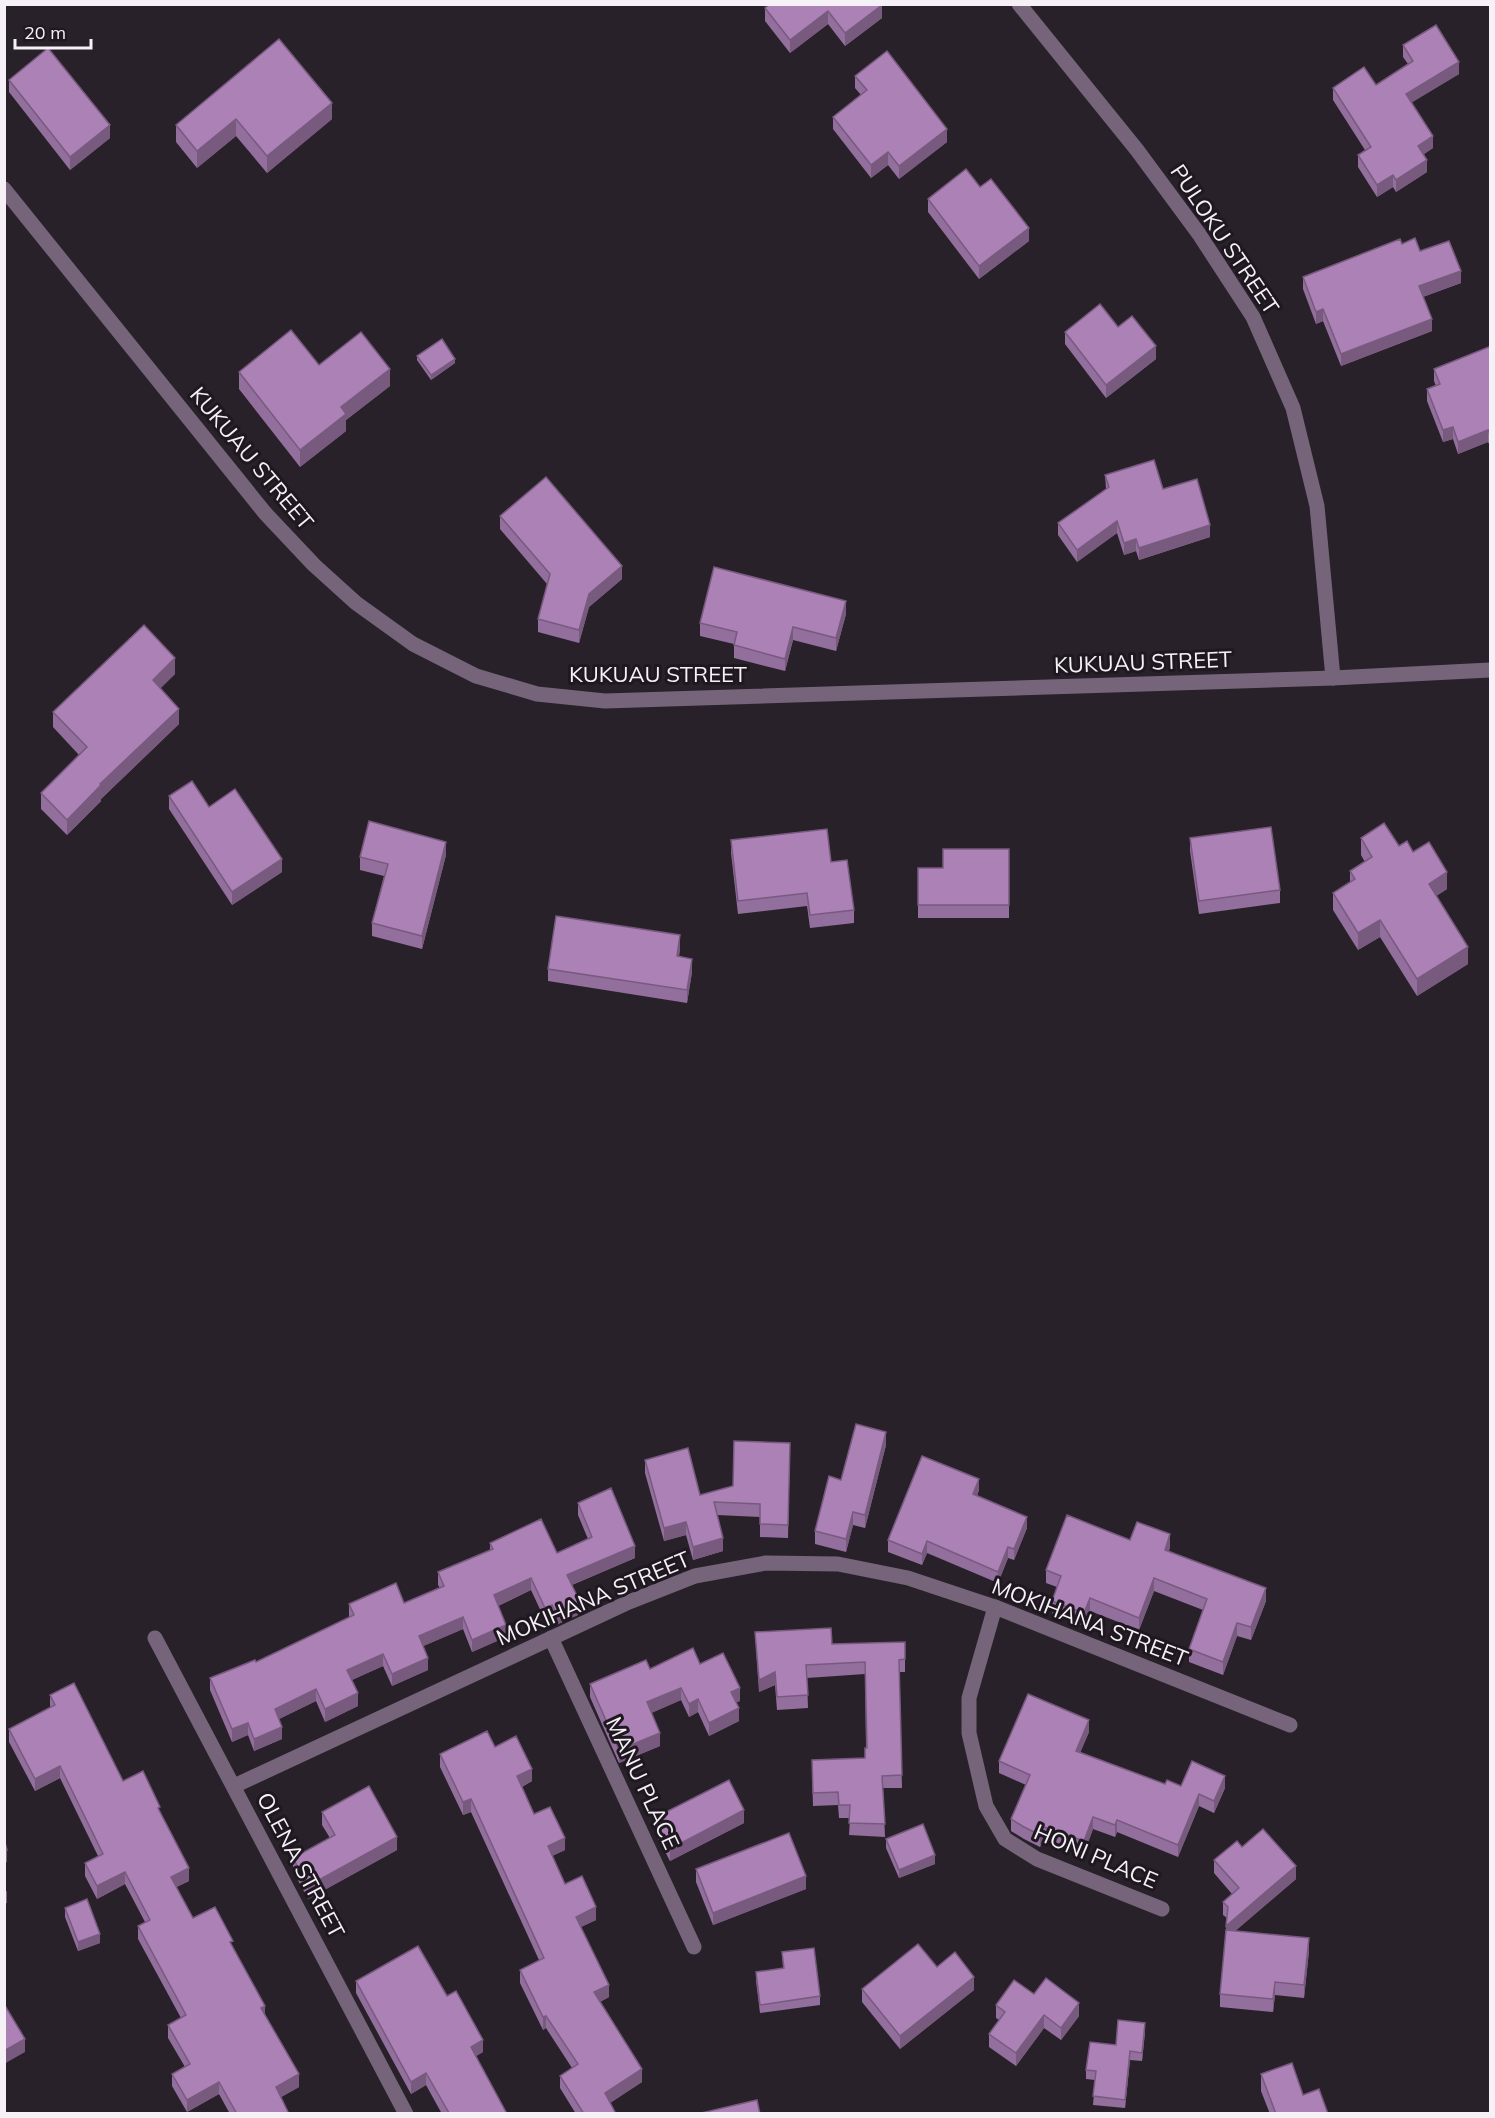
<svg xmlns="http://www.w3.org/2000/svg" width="1495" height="2118" viewBox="0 0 1495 2118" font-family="Mulish,sans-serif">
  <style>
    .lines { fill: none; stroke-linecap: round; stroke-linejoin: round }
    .minor { stroke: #76647b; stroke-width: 15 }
    .wall { fill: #936f9d }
    .shaded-wall { fill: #785a7f }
    .building { fill: #ab81b6; stroke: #785a7f; stroke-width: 1.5 }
    .labels { text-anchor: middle; stroke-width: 6; stroke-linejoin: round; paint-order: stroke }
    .street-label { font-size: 22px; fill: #f6f1f7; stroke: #1f1820 }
  </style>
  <rect width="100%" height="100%" fill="#28212a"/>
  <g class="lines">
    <g class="minor">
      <polyline points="1019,4 1137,150 1199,234 1253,317 1293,408 1317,506 1333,678"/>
      <polyline points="4,189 265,513 314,565 356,603 413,644 476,676 537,694 605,701 1333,678 1490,670"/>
      <polyline points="995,1607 969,1698 969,1733 986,1806 1005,1839 1037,1859 1162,1909"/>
      <polyline points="155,1638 406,2114"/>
      <polyline points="551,1638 694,1947"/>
      <polyline points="234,1786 629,1602 695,1576 766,1563 838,1564 908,1578 995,1607 1290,1725"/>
    </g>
  </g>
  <g class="wall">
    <polygon points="770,4 882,18 845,46 828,24 790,53 765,21 765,8"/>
    <polygon points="279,39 332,119 267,173 236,136 197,168 176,142 176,125"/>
    <polygon points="1403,45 1459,74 1412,102 1433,148 1424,154 1427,172 1396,192 1393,187 1377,197 1358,167 1358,155 1365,150 1333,100 1333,88 1376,85 1408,64 1403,57"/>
    <polygon points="855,76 947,142 899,179 888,165 871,178 833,129 833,117 861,95 855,88"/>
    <polygon points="9,80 110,138 70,170 9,92"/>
    <polygon points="980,187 1029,241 979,279 928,212 928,199"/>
    <polygon points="1420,251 1461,283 1423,297 1432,331 1341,366 1323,321 1316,324 1303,289 1303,277"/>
    <polygon points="1118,327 1156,359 1106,398 1065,344 1065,332"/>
    <polygon points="1491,346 1491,448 1488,442 1458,454 1453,439 1443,442 1427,401 1427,389 1436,386 1434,381 1434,369"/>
    <polygon points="417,356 455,363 431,380 417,360"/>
    <polygon points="319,365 390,386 346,420 346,431 300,467 239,389 239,372"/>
    <polygon points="1105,475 1163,489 1210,537 1139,560 1136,551 1124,555 1117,533 1077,562 1058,535 1058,523 1106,489"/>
    <polygon points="500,516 622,579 589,607 579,643 538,632 538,619 547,584 500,529"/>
    <polygon points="846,614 836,651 793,640 785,671 734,658 734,644 700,636 700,623"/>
    <polygon points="175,674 160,688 179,724 101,799 101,801 67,835 41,809 41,793 79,755 53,727 53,712"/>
    <polygon points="169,796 209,807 282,872 232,905 169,809"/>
    <polygon points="1190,838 1280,890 1280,903 1199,914 1190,851"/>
    <polygon points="1361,838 1399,846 1413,852 1447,889 1436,896 1468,964 1417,996 1380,937 1358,950 1333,910 1333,893 1350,882 1350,871 1365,862 1361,855"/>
    <polygon points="731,840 831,862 854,910 854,923 810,928 807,906 738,914 731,853"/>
    <polygon points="1009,849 1009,918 918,918 918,868 943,868"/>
    <polygon points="446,855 422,949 372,936 372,923 384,876 360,870 360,857"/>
    <polygon points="680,948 679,957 692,972 687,1003 548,981 548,969"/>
    <polygon points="790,1443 788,1538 760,1537 760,1517 717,1515 723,1551 693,1560 686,1535 664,1541 645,1473 645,1460 700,1495 733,1486"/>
    <polygon points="886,1445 865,1528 853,1525 846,1552 815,1544 815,1531 841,1480"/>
    <polygon points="979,1490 977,1496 1027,1528 1014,1560 1008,1558 998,1583 927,1553 922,1565 888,1552 888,1540"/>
    <polygon points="578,1503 635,1558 572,1585 580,1614 556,1625 552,1617 545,1620 531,1590 498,1606 506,1637 472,1652 463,1629 423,1646 428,1670 392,1686 383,1666 352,1680 358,1706 325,1722 316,1701 279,1719 282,1739 254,1751 248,1735 232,1742 210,1690 210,1678 256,1662 349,1617 349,1604 404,1603 440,1588 438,1585 438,1572 490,1550 490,1543 557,1553 588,1539 578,1515"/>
    <polygon points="1130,1540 1170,1547 1169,1551 1266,1601 1251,1640 1237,1636 1223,1675 1189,1662 1189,1649 1203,1610 1154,1591 1139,1630 1090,1611 1084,1626 1052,1614 1052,1601 1057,1587 1046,1583 1046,1570"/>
    <polygon points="755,1632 832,1644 905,1659 905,1672 899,1672 902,1788 883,1788 885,1837 849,1835 850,1818 839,1818 838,1805 813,1806 812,1772 865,1758 866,1748 865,1674 807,1678 808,1708 777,1710 775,1685 759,1692"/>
    <polygon points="700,1664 740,1701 736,1702 739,1721 709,1736 698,1712 689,1717 681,1700 651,1713 660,1746 619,1763 590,1697 590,1684 650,1669"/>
    <polygon points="50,1695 123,1781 160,1812 189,1881 176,1887 193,1918 233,1948 299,2087 281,2097 289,2114 230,2114 219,2094 187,2112 172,2086 172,2074 185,2067 168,2038 168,2025 181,2018 138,1939 138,1926 145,1922 125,1884 97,1899 85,1876 85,1863 98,1856 60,1778 35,1791 9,1742 9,1729 50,1708"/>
    <polygon points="1089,1732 1080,1752 1165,1784 1225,1788 1214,1813 1199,1806 1178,1857 1117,1832 1115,1837 1093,1829 1084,1853 1044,1838 1040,1847 1024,1839 1011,1831 1011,1819 1026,1785 999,1773 999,1761"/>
    <polygon points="495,1747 532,1781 522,1787 534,1814 565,1850 552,1856 565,1884 596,1920 581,1927 609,1997 600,2002 642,2082 610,2103 616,2114 576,2114 560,2088 560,2076 572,2068 546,2028 543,2030 520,1983 520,1970 539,1960 471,1812 463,1815 440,1767 440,1754"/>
    <polygon points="322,1812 397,1850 308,1899 293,1871 293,1858 330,1838 322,1825"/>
    <polygon points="654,1818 744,1823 670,1861 654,1831"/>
    <polygon points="886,1839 935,1864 899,1878 886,1848"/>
    <polygon points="1242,1847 1296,1879 1235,1931 1309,1951 1304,1998 1275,1995 1273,2012 1220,2007 1220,1994 1227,1918 1223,1915 1223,1902 1232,1894 1214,1873 1214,1860"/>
    <polygon points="696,1869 806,1889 713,1925 696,1882"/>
    <polygon points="65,1908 100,1943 78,1951 65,1917"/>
    <polygon points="782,1952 820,1996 820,2005 760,2013 756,1981 756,1972 783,1968"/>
    <polygon points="937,1967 974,1990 900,2049 862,2002 862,1989"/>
    <polygon points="356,1981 447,1996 483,2052 476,2056 507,2114 442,2114 426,2085 411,2094 356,1993"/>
    <polygon points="1034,1994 1079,2016 1061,2040 1044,2028 1016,2066 989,2047 989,2034 999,2020 996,2018 996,2005"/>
    <polygon points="1145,2032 1142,2061 1130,2060 1125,2108 1093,2105 1095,2080 1086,2079 1086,2070 1116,2045"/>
    <polygon points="1261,2074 1303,2095 1328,2114 1270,2114 1261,2091"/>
  </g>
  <g class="shaded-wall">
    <polygon points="882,5 882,18 845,46 845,33"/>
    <polygon points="828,11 828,24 790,53 790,40"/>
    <polygon points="1459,62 1459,74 1406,106 1406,94"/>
    <polygon points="332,103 332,119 267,173 267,156"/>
    <polygon points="236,119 236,136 197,168 197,151"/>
    <polygon points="110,125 110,138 70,170 70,157"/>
    <polygon points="947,129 947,142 899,179 899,166"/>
    <polygon points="1433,136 1433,148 1418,158 1418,146"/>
    <polygon points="888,152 888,165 871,178 871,165"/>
    <polygon points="1427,160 1427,172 1396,192 1396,180"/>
    <polygon points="1393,175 1393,187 1377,197 1377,185"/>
    <polygon points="1029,228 1029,241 979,279 979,266"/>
    <polygon points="1461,271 1461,283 1419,298 1419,286"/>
    <polygon points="1323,309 1323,321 1316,324 1316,312"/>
    <polygon points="1432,319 1432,331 1341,366 1341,354"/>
    <polygon points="1156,346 1156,359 1106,398 1106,385"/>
    <polygon points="455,359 455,363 431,380 431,375"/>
    <polygon points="390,369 390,386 346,420 346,431 300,467 300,450 341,407"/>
    <polygon points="1453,427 1453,439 1443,442 1443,430"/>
    <polygon points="1488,430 1488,442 1458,454 1458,442"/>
    <polygon points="1117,521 1117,533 1077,562 1077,550"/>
    <polygon points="1210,525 1210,537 1139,560 1139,548"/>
    <polygon points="1136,539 1136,551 1124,555 1124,543"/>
    <polygon points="622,566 622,579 589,607 579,643 579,630 589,594"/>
    <polygon points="846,601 846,614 836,651 836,638"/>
    <polygon points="793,627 793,640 785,671 785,659"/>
    <polygon points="175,658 175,674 153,696 153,680"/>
    <polygon points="179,709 179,724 101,799 101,801 67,835 67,820 100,784"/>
    <polygon points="446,842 446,855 422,949 422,936"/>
    <polygon points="282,859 282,872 232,905 232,892"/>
    <polygon points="1447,872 1447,889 1429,901 1429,884"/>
    <polygon points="1380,920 1380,937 1358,950 1358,933"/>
    <polygon points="680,935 680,948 677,969 677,956"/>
    <polygon points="1468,947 1468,964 1417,996 1417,979"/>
    <polygon points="692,959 692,972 687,1003 687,990"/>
    <polygon points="886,1432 886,1445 865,1528 865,1515"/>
    <polygon points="979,1479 979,1490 973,1505 973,1494"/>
    <polygon points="853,1512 853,1525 846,1552 846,1539"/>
    <polygon points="1027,1517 1027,1528 1014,1560 1014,1549"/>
    <polygon points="686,1522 686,1535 664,1541 664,1528"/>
    <polygon points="1170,1534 1170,1547 1165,1562 1165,1550"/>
    <polygon points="723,1538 723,1551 693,1560 693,1547"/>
    <polygon points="927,1541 927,1553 922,1565 922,1554"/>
    <polygon points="635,1546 635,1558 567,1587 567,1575"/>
    <polygon points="1008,1547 1008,1558 998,1583 998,1572"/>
    <polygon points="531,1578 531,1590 494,1608 494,1595"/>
    <polygon points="1154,1578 1154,1591 1139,1630 1139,1618"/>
    <polygon points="1266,1588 1266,1601 1251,1640 1251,1627"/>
    <polygon points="1090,1598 1090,1611 1084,1626 1084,1613"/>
    <polygon points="580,1602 580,1614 556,1625 556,1613"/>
    <polygon points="552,1605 552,1617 545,1620 545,1608"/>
    <polygon points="463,1617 463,1629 419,1648 419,1636"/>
    <polygon points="1237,1623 1237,1636 1223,1675 1223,1662"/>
    <polygon points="506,1625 506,1637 472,1652 472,1640"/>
    <polygon points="383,1654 383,1666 347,1682 347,1670"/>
    <polygon points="428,1658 428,1670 392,1686 392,1674"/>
    <polygon points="775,1672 775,1685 759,1692 759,1680"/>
    <polygon points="681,1688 681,1700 647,1715 647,1702"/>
    <polygon points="740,1688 740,1701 731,1705 731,1692"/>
    <polygon points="316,1689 316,1701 275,1721 275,1709"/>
    <polygon points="358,1693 358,1706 325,1722 325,1709"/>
    <polygon points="698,1699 698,1712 689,1717 689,1704"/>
    <polygon points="739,1708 739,1721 709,1736 709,1723"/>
    <polygon points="1089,1720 1089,1732 1076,1763 1076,1751"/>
    <polygon points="248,1723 248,1735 232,1742 232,1729"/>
    <polygon points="282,1727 282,1739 254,1751 254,1739"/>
    <polygon points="660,1733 660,1746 619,1763 619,1750"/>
    <polygon points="60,1766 60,1778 35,1791 35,1779"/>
    <polygon points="532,1769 532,1781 517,1789 517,1776"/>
    <polygon points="1225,1776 1225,1788 1214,1813 1214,1801"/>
    <polygon points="1199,1794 1199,1806 1178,1857 1178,1845"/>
    <polygon points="471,1799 471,1812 463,1815 463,1802"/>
    <polygon points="744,1810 744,1823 670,1861 670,1849"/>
    <polygon points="1093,1817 1093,1829 1084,1853 1084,1841"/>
    <polygon points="1117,1820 1117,1832 1115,1837 1115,1825"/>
    <polygon points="1044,1827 1044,1838 1040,1847 1040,1835"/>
    <polygon points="397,1837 397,1850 308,1899 308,1886"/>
    <polygon points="565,1838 565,1850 548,1858 548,1846"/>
    <polygon points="4,1850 7,1850 7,1862 4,1863"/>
    <polygon points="935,1855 935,1864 899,1878 899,1870"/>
    <polygon points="1296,1866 1296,1879 1226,1939 1226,1926"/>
    <polygon points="189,1868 189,1881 171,1890 171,1877"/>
    <polygon points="125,1872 125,1884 97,1899 97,1886"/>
    <polygon points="806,1876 806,1889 713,1925 713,1913"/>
    <polygon points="7,1891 7,1903 4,1904 4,1892"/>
    <polygon points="596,1907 596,1920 576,1929 576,1917"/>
    <polygon points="100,1934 100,1943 78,1951 78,1942"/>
    <polygon points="1309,1938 1309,1951 1304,1998 1304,1985"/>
    <polygon points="974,1977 974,1990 900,2049 900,2036"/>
    <polygon points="1275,1982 1275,1995 1273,2012 1273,1999"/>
    <polygon points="609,1985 609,1997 594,2005 594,1992"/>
    <polygon points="1079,2003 1079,2016 1061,2040 1061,2028"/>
    <polygon points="265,2006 265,2019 261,2008"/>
    <polygon points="1044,2015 1044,2028 1016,2066 1016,2053"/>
    <polygon points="546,2016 546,2028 543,2030 543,2017"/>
    <polygon points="1145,2023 1145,2032 1142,2061 1142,2053"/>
    <polygon points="25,2039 25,2052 4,2064 4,2051"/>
    <polygon points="483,2040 483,2052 471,2059 471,2047"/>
    <polygon points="1130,2051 1130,2060 1125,2108 1125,2100"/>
    <polygon points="642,2069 642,2082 605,2106 605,2093"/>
    <polygon points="426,2073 426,2085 411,2094 411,2082"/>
    <polygon points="299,2074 299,2087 276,2100 276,2087"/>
    <polygon points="219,2082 219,2094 187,2112 187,2100"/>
  </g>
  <g class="building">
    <polygon points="770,4 881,4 882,5 845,33 828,11 790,40 765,8"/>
    <polygon points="1436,25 1459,62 1406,94 1433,136 1418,146 1427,160 1396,180 1393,175 1377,185 1358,155 1371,147 1333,88 1364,67 1376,85 1413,61 1403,45"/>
    <polygon points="279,39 332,103 267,156 236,119 197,151 176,125"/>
    <polygon points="48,48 110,125 70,157 9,80"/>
    <polygon points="887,51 947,129 899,166 888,152 871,165 833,117 867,90 855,76"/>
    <polygon points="966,169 980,187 991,179 1029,228 979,266 928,199"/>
    <polygon points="1415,238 1420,251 1449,241 1461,271 1419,286 1432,319 1341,354 1323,309 1316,312 1303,277 1400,239 1402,244"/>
    <polygon points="1100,304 1118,327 1132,316 1156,346 1106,385 1065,332"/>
    <polygon points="291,330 319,365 361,332 390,369 341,407 346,414 300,450 239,372"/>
    <polygon points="442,339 455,359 431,375 417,356"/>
    <polygon points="1491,346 1491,436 1488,430 1458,442 1453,427 1443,430 1427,389 1440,384 1434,369"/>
    <polygon points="1154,460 1163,489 1197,479 1210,525 1139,548 1136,539 1124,543 1117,521 1077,550 1058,523 1109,487 1105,475"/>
    <polygon points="546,477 622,566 589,594 579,630 538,619 550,574 500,516"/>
    <polygon points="714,567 846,601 836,638 793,627 785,659 734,645 737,632 700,623"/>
    <polygon points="144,625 175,658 153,680 179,709 100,784 101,785 67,820 41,793 87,747 53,712"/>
    <polygon points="192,781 209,807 235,789 282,859 232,892 169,796"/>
    <polygon points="369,821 446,842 422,936 372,923 388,864 360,857"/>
    <polygon points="1384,823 1399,846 1407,841 1413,852 1429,842 1447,872 1429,884 1468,947 1417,979 1380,920 1358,933 1333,893 1355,879 1350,871 1372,857 1361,838"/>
    <polygon points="1271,827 1280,890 1199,901 1190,838"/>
    <polygon points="827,829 831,862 847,860 854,910 810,915 807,893 738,901 731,840"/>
    <polygon points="943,849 1009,849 1009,905 918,905 918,868 943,868"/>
    <polygon points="556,916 680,935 677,956 692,959 687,990 548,969"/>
    <polygon points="856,1424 886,1432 865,1515 853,1512 846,1539 815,1531 829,1476 841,1480"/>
    <polygon points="734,1441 790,1443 788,1525 760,1524 760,1504 714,1502 723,1538 693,1547 686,1522 664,1528 645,1460 688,1448 700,1495 733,1486"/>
    <polygon points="922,1456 979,1479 973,1494 1027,1517 1014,1549 1008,1547 998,1572 927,1541 922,1554 888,1540"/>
    <polygon points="611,1488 635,1546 567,1575 580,1602 556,1613 552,1605 545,1608 531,1578 494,1595 506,1625 472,1640 463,1617 419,1636 428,1658 392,1674 383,1654 347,1670 358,1693 325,1709 316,1689 275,1709 282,1727 254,1739 248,1723 232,1729 210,1678 255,1660 256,1662 354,1615 349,1604 396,1583 404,1603 444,1586 438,1572 493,1549 490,1543 541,1519 557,1553 592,1537 578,1503"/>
    <polygon points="1067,1515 1130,1540 1137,1522 1170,1534 1165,1550 1266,1588 1251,1627 1237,1623 1223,1662 1189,1649 1207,1599 1154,1578 1139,1618 1090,1598 1084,1613 1052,1601 1061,1576 1046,1570"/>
    <polygon points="831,1628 832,1644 905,1642 905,1659 899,1660 902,1775 882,1776 885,1824 849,1823 850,1805 839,1805 838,1792 813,1793 812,1760 865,1758 865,1748 867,1748 865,1662 806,1665 808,1695 777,1697 775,1672 759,1680 755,1632"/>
    <polygon points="693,1648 700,1664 723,1653 740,1688 731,1692 739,1708 709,1723 698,1699 689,1704 681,1688 647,1702 660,1733 619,1750 590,1684 646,1660 650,1669"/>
    <polygon points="74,1683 123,1781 143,1771 160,1807 158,1808 189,1868 171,1877 193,1918 215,1907 233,1941 230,1942 265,2006 261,2008 299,2074 276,2087 289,2114 237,2114 219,2082 187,2100 172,2074 190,2064 168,2025 186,2015 138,1926 150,1920 125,1872 97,1886 85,1863 103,1854 60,1766 35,1779 9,1729 55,1705 50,1695"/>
    <polygon points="1028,1694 1089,1720 1076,1751 1165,1784 1167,1780 1181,1786 1192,1761 1225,1776 1214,1801 1199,1794 1178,1845 1117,1820 1115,1825 1093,1817 1084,1841 1044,1827 1040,1835 1024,1827 1011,1819 1030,1775 999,1761"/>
    <polygon points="487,1731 495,1747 516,1736 532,1769 517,1776 534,1814 550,1807 565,1838 548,1846 565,1884 582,1876 596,1907 576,1917 609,1985 594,1992 642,2069 605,2093 616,2114 584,2114 560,2076 578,2064 546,2016 543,2017 520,1970 544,1958 471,1799 463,1802 440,1754"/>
    <polygon points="729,1780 744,1810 670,1849 654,1818"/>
    <polygon points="369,1786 397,1837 308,1886 293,1858 335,1835 322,1812"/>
    <polygon points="923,1824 935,1855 899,1870 886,1839"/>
    <polygon points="1263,1829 1296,1866 1226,1926 1228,1907 1223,1902 1239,1888 1214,1860 1237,1841 1242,1847"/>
    <polygon points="789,1833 806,1876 713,1913 696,1869"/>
    <polygon points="4,1839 7,1850 4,1850"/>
    <polygon points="87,1899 100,1934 78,1942 65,1908"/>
    <polygon points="1226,1930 1309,1938 1304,1985 1275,1982 1273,1999 1220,1994"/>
    <polygon points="918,1944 937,1967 955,1952 974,1977 900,2036 862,1989"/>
    <polygon points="418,1946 447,1996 456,1991 483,2040 471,2047 507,2114 447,2114 449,2113 426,2073 411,2082 356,1981"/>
    <polygon points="814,1948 820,1996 760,2005 756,1972 784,1968 782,1952"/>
    <polygon points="1046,1978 1079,2003 1061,2028 1044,2015 1016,2053 989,2034 1005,2012 996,2005 1014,1980 1034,1994"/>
    <polygon points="4,2004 25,2039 4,2051"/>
    <polygon points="1118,2020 1145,2023 1142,2053 1130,2051 1125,2100 1093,2096 1096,2071 1086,2070 1090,2042 1116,2045"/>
    <polygon points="1292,2063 1303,2095 1319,2089 1328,2114 1276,2114 1261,2074"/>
    <polygon points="757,2100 760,2114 701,2114 701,2113"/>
  </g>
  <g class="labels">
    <g class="street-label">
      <text transform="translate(1225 239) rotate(56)" y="8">PULOKU STREET</text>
      <text transform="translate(252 458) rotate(50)" y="8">KUKUAU STREET</text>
      <text transform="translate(1143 662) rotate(-2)" y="8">KUKUAU STREET</text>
      <text x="658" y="682">KUKUAU STREET</text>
      <text transform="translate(593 1598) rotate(-23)" y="8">MOKIHANA STREET</text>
      <text transform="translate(1090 1622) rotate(21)" y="8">MOKIHANA STREET</text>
      <text transform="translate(643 1783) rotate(65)" y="8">MANU PLACE</text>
      <text transform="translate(1096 1856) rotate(23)" y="8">HONI PLACE</text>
      <text transform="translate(301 1865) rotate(62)" y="8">OLENA STREET</text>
    </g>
  </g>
  <rect width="1495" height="2118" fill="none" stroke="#f6f1f7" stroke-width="12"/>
  <path d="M15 39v9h76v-9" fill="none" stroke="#f6f1f7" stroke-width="3"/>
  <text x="24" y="39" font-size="18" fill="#f6f1f7" stroke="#1f1820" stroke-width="4.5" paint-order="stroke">20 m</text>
</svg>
